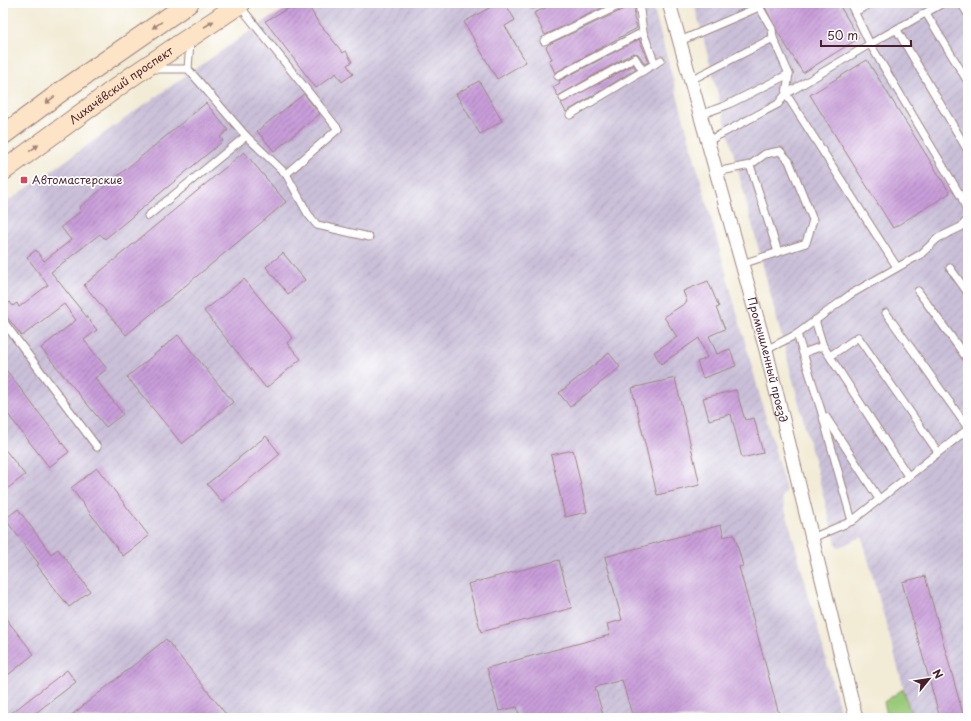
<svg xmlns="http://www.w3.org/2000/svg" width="971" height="721" viewBox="0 0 971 721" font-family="'Playpen Sans',sans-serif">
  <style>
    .industrial { fill: url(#industrial-furrows) }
    .grass { fill: #9aca79; stroke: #727452 }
    .building { fill: url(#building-hatch) }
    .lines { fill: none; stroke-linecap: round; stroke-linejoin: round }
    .service-casing { stroke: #9e8580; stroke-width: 9 }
    .minor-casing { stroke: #9e8580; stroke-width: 15 }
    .secondary-casing { stroke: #9e8580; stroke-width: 21 }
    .service { stroke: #fff; stroke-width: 7 }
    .minor { stroke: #fff; stroke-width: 13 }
    .secondary { stroke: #fee4c6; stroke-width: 19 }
    .oneway { fill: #a48278 }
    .poi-dot { fill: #d1495b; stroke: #fff; stroke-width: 1.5 }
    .labels { text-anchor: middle; stroke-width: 3.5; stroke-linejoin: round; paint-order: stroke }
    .street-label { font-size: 11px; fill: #4a1f2b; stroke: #fff }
    .poi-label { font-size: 11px; fill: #4a1f2b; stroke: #fff; text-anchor: start }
  </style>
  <defs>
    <pattern id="industrial-furrows" width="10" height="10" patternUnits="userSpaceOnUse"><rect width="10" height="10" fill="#c9bfd8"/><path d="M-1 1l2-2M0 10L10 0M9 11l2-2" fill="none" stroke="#aea4ba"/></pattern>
    <pattern id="building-hatch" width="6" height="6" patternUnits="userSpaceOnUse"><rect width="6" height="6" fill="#c89dd9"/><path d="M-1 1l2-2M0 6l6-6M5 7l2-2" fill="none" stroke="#a47fb0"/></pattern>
  </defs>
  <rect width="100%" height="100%" fill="#fff"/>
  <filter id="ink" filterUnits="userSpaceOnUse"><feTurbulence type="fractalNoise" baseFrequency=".025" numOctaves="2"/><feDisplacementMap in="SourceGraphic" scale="8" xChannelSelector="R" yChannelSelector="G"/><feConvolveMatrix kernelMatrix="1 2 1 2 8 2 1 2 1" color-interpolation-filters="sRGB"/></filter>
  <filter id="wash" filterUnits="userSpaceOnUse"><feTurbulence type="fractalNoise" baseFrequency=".012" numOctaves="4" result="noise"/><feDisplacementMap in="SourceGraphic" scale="16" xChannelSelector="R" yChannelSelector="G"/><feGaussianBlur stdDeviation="0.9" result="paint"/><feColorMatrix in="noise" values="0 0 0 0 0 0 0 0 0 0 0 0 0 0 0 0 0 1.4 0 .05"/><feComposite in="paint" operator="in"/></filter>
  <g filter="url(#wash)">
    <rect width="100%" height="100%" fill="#f2ebd5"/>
    <g class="industrial">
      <polygon points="297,3 652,3 786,491 782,497 842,718 3,718 3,205 181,79 265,21"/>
      <polygon points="694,3 968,3 968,718 912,718 862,537 837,548"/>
    </g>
    <polygon class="grass" points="903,689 912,718 888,718 884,702"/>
    <g id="blocks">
      <g class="building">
        <polygon points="298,3 307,3 316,19 343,53 346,51 352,62 347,65 353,74 342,82 336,73 316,88 265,21"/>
        <polygon points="498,3 505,3 515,20 505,26 526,62 497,79 464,22"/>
        <polygon points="557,3 612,3 545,35 534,13"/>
        <polygon points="629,3 632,3 635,9 634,17 637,28 555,73 549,60 552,59 546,47 549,44 626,8"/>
        <polygon points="763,3 838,3 859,38 803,73 777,31"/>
        <polygon points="639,39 649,62 645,64 638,54 633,53 558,96 553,87 560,83 559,81"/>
        <polygon points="867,60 950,193 893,228 810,95"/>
        <polygon points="633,65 636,69 566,112 561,103"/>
        <polygon points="479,81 502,121 480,134 456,94"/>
        <polygon points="304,94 320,114 274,151 257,131"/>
        <polygon points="206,103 228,130 220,137 223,141 105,239 100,234 51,272 97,330 84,340 107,369 95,378 123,414 106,427 41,348 76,320 64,304 22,336 3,312 3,308 10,302 13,306 17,303 19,307 48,285 27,257 36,250 44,261 71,240 61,227 81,211 79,208"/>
        <polygon points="244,152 286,202 126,335 84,285"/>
        <polygon points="283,253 305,280 288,294 266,267"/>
        <polygon points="244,279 293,338 287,343 301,359 266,388 204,311"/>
        <polygon points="708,281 719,307 716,308 725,329 709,336 717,354 730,349 736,366 703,378 697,362 707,358 699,338 661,364 654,352 677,337 664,317 687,302 683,291"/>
        <polygon points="178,335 233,402 182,444 127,377"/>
        <polygon points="609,353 620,367 570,407 559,393"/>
        <polygon points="3,366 69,452 49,467 3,408"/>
        <polygon points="675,378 700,485 657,495 632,388"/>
        <polygon points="736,390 745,420 754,418 763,453 742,458 731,414 709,420 703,398"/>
        <polygon points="266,436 280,454 222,502 207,484"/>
        <polygon points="3,447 25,475 3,492"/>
        <polygon points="573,450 587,512 565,517 551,455"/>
        <polygon points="97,468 149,536 123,556 71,488"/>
        <polygon points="18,509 51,554 58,549 90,591 69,607 37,565 39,564 5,519"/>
        <polygon points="721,525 724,537 734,534 743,566 739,567 780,718 633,718 622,680 595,687 604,718 520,718 517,707 499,711 487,668 610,635 607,624 622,620 605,557"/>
        <polygon points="559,560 572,608 481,632 468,584"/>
        <polygon points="925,576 964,718 940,718 902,582"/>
        <polygon points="3,615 34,654 3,679"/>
        <polygon points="166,639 229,718 68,718"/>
        <polygon points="67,670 76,682 29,718 5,718"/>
      </g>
    </g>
  </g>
  <g filter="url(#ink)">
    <use href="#blocks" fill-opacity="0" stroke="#9e8580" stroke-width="1"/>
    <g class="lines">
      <g class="service-casing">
        <g id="service">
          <polyline points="639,3 643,32 655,64"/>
          <polyline points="757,3 772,29 773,38"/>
          <polyline points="850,3 870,44 962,198 968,214"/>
          <polyline points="961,3 968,14"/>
          <polyline points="239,5 338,129 286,174 308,214 317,225 369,237"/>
          <polyline points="533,5 537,3"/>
          <polyline points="855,12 871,3"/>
          <polyline points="926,13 968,82"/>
          <polyline points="897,30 968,151"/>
          <polyline points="544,41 624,3"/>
          <polyline points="680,41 759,7"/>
          <polyline points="188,69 190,42"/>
          <polyline points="558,76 643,32"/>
          <polyline points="691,80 773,38 789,74 786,94 897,267"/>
          <polyline points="563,98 635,58 643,71"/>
          <polyline points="570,115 661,60"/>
          <polyline points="700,115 727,105 789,74"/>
          <polyline points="246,136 286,174"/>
          <polyline points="708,141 778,104 786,94 870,44 943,3"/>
          <polyline points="750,165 778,252"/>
          <polyline points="716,172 750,165 765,154 780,151 789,161 813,220 806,243 742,264"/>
          <polyline points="148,216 246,136 188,69 151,69"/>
          <polyline points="950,268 968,293"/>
          <polyline points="918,291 968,360"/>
          <polyline points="886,313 968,428"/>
          <polyline points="815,320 823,346 908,476"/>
          <polyline points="3,321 97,447"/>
          <polyline points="797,334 821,410 852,521"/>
          <polyline points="766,350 797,334 851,294 921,254 938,238 961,227 968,219"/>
          <polyline points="803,353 823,346"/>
          <polyline points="830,356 858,337 938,452"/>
          <polyline points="826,417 879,499"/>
          <polyline points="812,538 852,521 968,429"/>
        </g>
      </g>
      <g class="minor-casing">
        <g id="minor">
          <path id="s1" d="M669 3 766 350 856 718"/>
        </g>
      </g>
      <g class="secondary-casing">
        <g id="secondary">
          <polyline points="3,135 62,91 189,3"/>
          <path id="s2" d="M3 171 131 77 241 3"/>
        </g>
      </g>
      <use href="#service" class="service"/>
      <use href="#minor" class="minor"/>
      <use href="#secondary" class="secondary"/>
    </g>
    <defs><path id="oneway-solid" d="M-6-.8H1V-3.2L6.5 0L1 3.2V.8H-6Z"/></defs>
    <g class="oneway">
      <use href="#oneway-solid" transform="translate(209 24) rotate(-33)"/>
      <use href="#oneway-solid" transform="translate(157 25) rotate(146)"/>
      <use href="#oneway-solid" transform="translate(50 100) rotate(143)"/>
      <use href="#oneway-solid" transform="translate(34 148) rotate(-36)"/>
    </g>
  </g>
  <rect class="poi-dot" x="20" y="176" width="8" height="8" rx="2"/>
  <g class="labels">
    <g class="street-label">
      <text dy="4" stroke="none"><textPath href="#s2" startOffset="146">Лихачёвский проспект</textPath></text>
      <text dy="4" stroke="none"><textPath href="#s1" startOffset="370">Промышленный проезд</textPath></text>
    </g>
    <g class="poi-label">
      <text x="32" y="184">Автомастерские</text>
    </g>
  </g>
  <rect width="971" height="721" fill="none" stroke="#fff" stroke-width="16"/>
  <g transform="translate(929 679) rotate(60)" stroke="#ffffff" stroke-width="3" paint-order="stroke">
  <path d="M0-3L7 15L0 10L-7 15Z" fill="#4a1f2b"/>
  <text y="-6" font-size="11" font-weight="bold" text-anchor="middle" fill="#4a1f2b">N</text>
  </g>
  <path d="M821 40v6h90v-6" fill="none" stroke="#4a1f2b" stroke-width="2"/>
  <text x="827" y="40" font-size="12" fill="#4a1f2b" stroke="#ffffff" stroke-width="3" paint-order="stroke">50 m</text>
</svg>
